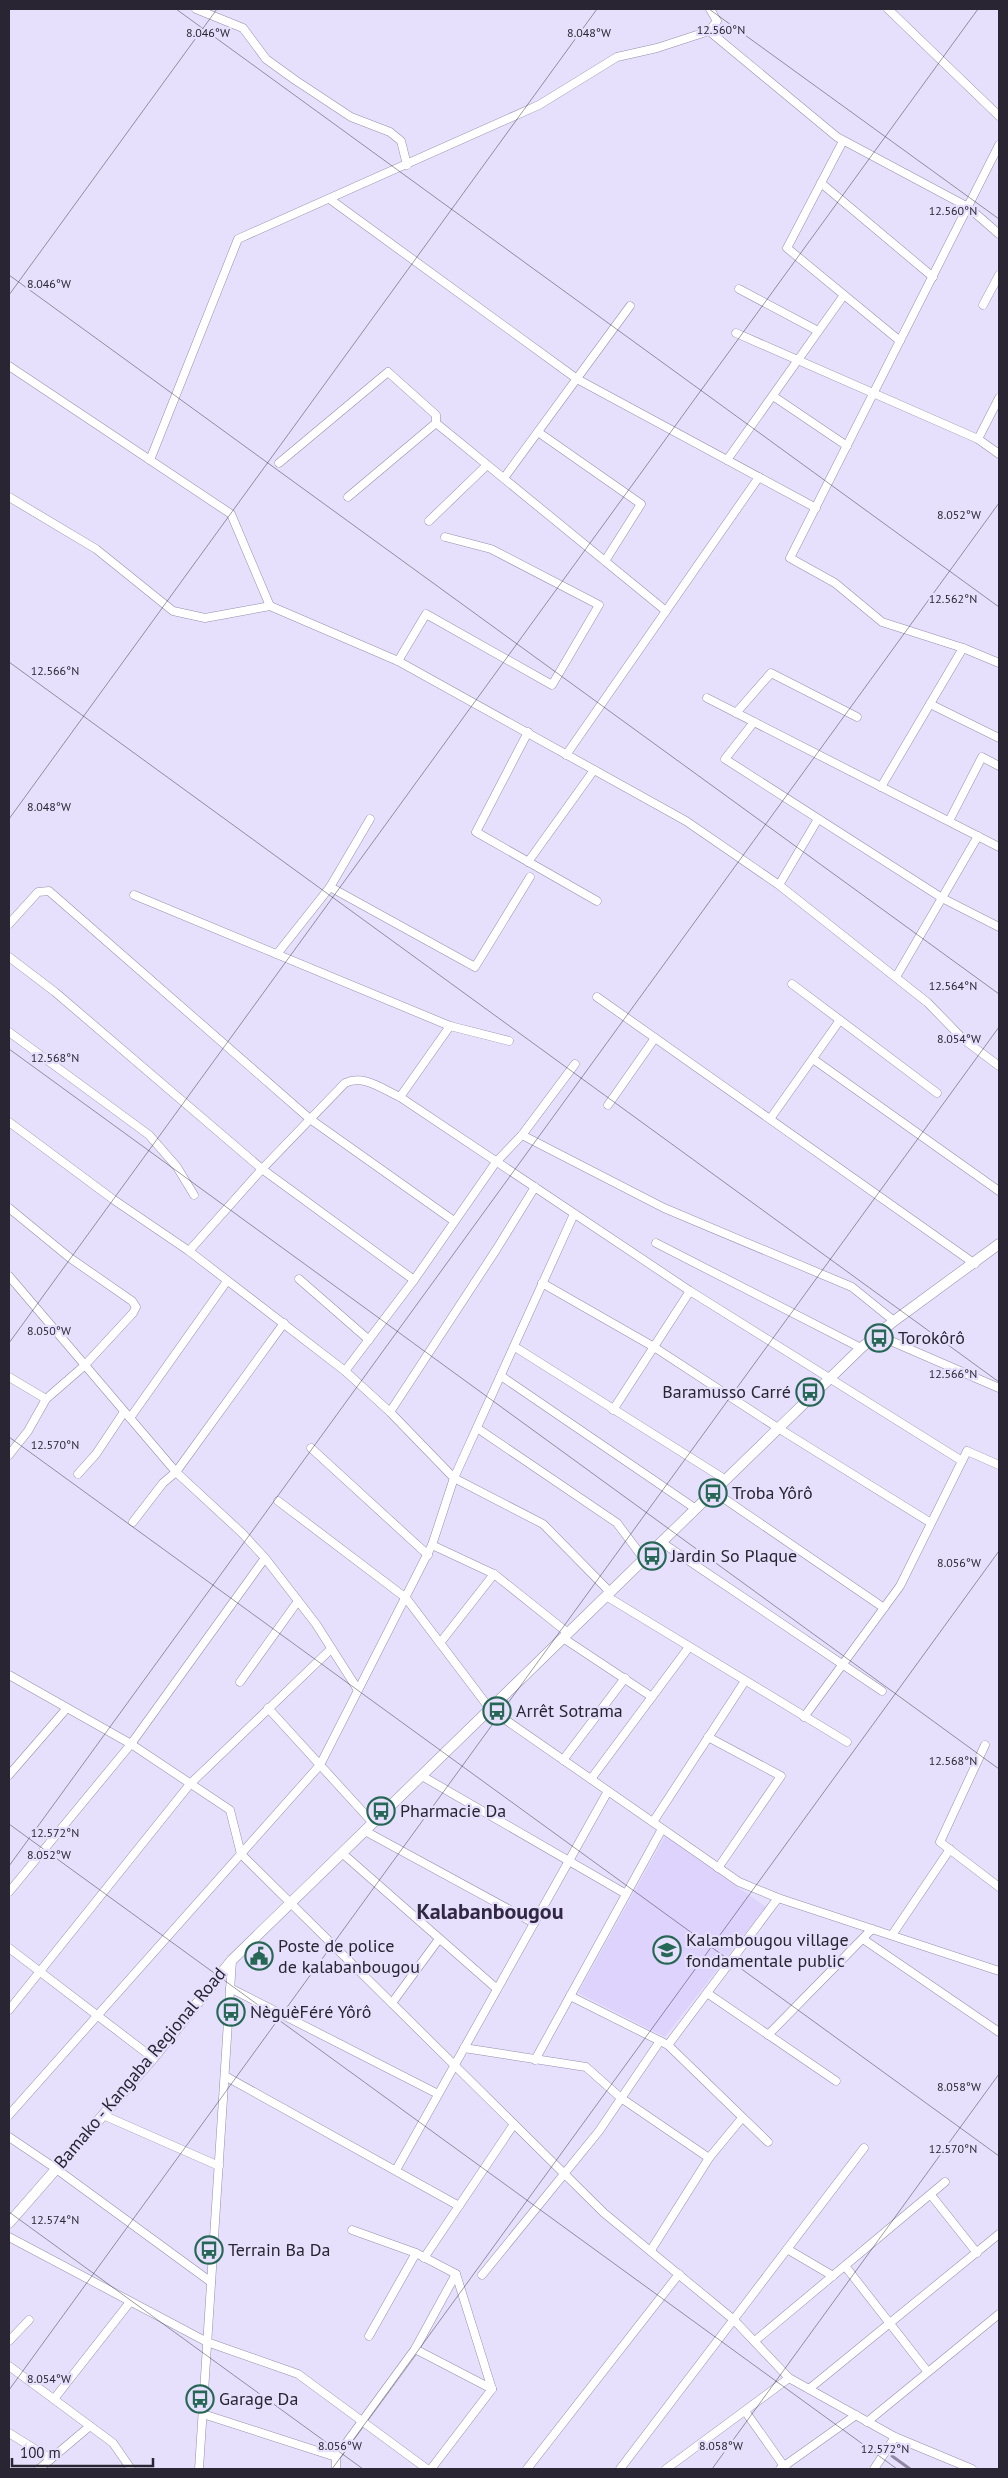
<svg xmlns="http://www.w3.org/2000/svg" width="1008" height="2478" viewBox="0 0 1008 2478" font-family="'PT Sans',sans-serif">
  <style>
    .built { fill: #ded3fd }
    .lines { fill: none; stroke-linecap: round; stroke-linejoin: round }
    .stream { stroke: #8f87a3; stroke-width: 3 }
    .minor-casing { stroke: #968dae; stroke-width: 9 }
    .tertiary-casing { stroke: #968dae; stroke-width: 11 }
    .minor { stroke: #fff; stroke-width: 8 }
    .tertiary { stroke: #fff; stroke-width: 10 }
    .ticks { fill: none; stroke: #292532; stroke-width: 1; stroke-opacity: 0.45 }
    .labels { text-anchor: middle; stroke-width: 4.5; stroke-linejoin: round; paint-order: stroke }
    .poi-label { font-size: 18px; fill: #292532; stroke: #e7e0fc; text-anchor: start }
    .street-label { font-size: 18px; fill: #292532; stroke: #e7e0fc }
    .district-label { font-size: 22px; font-weight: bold; fill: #312944; stroke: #e7e0fc }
    .ticks-label { font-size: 12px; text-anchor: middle; fill: #292532; stroke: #e7e0fc; stroke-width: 4.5; stroke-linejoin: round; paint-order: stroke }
  </style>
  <rect width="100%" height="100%" fill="#e7e0fc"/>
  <polygon class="built" points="665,1836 766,1907 665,2037 578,1993"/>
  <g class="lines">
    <polyline class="stream" points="892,2456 910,2469"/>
    <g class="minor-casing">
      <g id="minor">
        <polyline points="196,9 243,28 266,59 295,80 351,117 390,132 401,141 407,165"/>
        <polyline points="888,9 999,116"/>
        <polyline points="709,31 837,137 968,207 999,234"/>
        <polyline points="843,141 787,248 900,341"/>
        <polyline points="999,145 790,558 835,583 882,622 963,648 999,663"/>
        <polyline points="821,183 933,277"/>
        <polyline points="331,200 577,379 816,508"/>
        <polyline points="739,289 818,331"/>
        <polyline points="983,305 999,275"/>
        <polyline points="736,333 978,439 999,454"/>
        <polyline points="9,366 231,514 270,606"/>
        <polyline points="773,396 847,446"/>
        <polyline points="436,423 666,611"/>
        <polyline points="538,432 641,504 605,561"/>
        <polyline points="978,439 999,398"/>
        <polyline points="150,460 238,239 539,105 617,57 657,48 709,31 717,21 710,9"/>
        <polyline points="727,460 844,295"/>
        <polyline points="279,463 388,372 436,415 436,423 348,497"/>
        <polyline points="504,478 630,306"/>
        <polyline points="9,497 96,549 173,611 205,618 270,606 398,661 686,821 779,885 928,1003 963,1039 999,1066"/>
        <polyline points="429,521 487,465"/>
        <polyline points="398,661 426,614 552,685 599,605 491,549 445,537"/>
        <polyline points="707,698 999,847"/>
        <polyline points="930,704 999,738"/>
        <polyline points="736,713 771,673 857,717"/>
        <polyline points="754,722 725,759 942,898 999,927"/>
        <polyline points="528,732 476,832 597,901"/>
        <polyline points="566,755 759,477"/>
        <polyline points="881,787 963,648"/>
        <polyline points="949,821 982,757 999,766"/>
        <polyline points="528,862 594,770"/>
        <polyline points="779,885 818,819"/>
        <polyline points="330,887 475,967 530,877"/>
        <polyline points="134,895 450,1026 509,1041"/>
        <polyline points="9,924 38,892 49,891 310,1119 454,1221"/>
        <polyline points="277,954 330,887 370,819"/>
        <polyline points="9,957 55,992 262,1169 414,1280"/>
        <polyline points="896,977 978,836"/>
        <polyline points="792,984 937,1093"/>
        <polyline points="597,997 975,1264"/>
        <polyline points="9,1032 149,1135 177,1167 194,1195"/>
        <polyline points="813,1059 999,1191"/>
        <polyline points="400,1097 450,1026"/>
        <polyline points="608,1105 655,1038"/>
        <polyline points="770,1119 840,1020"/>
        <polyline points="9,1122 114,1200 189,1251 345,1371 390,1412 454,1478 543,1524 610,1592"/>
        <polyline points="522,1135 664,1208 852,1287 894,1321"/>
        <polyline points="9,1208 70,1258 132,1301 136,1307 133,1313 84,1366 46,1399 28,1431 9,1455"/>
        <polyline points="656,1243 861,1348"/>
        <path d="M189 1251 262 1169 345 1083C364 1074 382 1089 400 1097L690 1291 962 1461"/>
        <polyline points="9,1276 176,1472 242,1533 265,1558 316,1624 358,1690"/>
        <polyline points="299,1279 369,1340"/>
        <polyline points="542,1283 654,1347 778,1428 931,1523"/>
        <polyline points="877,1335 999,1388"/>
        <polyline points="515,1347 726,1480"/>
        <polyline points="345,1371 414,1280 496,1162 522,1135 575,1064"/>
        <polyline points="501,1376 696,1509"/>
        <polyline points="9,1377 46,1399"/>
        <polyline points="613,1410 690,1291"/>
        <polyline points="390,1412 496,1250 535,1187"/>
        <polyline points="130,1418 227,1281"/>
        <polyline points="477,1428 617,1523 644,1559"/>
        <polyline points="311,1448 428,1555"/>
        <polyline points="78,1474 96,1454 124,1412"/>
        <polyline points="713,1491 884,1608"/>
        <polyline points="278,1501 406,1598 490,1709 739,1882 778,1898 999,1971"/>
        <polyline points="133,1522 163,1483 176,1472 284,1323"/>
        <polyline points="661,1542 882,1691"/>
        <polyline points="432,1545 494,1574 568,1633"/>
        <polyline points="606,1596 847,1742"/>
        <polyline points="563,1638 652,1697"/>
        <polyline points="440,1643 494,1574"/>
        <polyline points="9,1675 131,1744 230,1810 241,1854 604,2213 734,2320 789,2378 895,2437 972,2469"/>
        <polyline points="240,1682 298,1601"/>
        <polyline points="268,1708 373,1823"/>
        <polyline points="804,1717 900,1586 967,1451 999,1465"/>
        <polyline points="708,1737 781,1776 718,1868"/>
        <polyline points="985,1745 940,1842 999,1887"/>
        <polyline points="563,1760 625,1678"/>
        <polyline points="9,1775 67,1708"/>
        <polyline points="422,1776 626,1894"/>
        <polyline points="591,1779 689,1647"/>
        <polyline points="653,1822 745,1681"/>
        <polyline points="365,1831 534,1923"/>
        <polyline points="342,1853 497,1989"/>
        <polyline points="9,1892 131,1744 265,1558"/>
        <polyline points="892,1935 950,1849"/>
        <polyline points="863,1939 999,2032"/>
        <polyline points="9,1948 153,2058"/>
        <polyline points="230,1988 438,2094"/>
        <polyline points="707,1993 836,2081"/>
        <polyline points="570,1996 668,2045 768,2142"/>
        <polyline points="392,2003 439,1939"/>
        <polyline points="9,2010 190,1784 331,1649"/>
        <polyline points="768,2035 872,1929"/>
        <polyline points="668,2045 778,1898"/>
        <polyline points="464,2048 586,2067 621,2098 709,2158"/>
        <polyline points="535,2060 662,1829"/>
        <polyline points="225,2076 459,2206"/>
        <polyline points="9,2115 320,1765 432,1545 454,1478 574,1214"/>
        <polyline points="103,2115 219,2166"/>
        <polyline points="9,2137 55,2168 211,2282"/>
        <polyline points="396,2170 608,1791"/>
        <polyline points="931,2195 977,2253"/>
        <polyline points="352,2230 416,2253 456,2274 492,2389"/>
        <polyline points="9,2237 207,2342 298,2374 427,2469"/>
        <polyline points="787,2249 833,2276"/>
        <polyline points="651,2250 709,2158 742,2118"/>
        <polyline points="424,2258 514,2124"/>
        <polyline points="845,2266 927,2371"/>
        <polyline points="482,2275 599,2131 660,2041"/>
        <polyline points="369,2336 416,2253"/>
        <polyline points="756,2340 945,2182"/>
        <polyline points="9,2341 29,2320"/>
        <polyline points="415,2349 492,2389"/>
        <polyline points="9,2366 113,2443 131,2469"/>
        <polyline points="809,2389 999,2234"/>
        <polyline points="54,2399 130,2302"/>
        <polyline points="745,2411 786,2469"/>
        <polyline points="203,2414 336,2457"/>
        <polyline points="867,2422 999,2314"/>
        <polyline points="9,2433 51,2459"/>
        <polyline points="39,2469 90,2426"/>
        <polyline points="199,2469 232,1960"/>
        <polyline points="336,2469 336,2457 415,2349 456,2274"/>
        <polyline points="431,2469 492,2389"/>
        <polyline points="527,2469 679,2274"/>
        <polyline points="620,2469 864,2148"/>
        <polyline points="666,2469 789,2378"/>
        <polyline points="780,2469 856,2415"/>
        <polyline points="874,2469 895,2437"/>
      </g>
    </g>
    <g class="tertiary-casing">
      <polyline id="tertiary" points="9,2223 153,2058 232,1960 861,1348 894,1321 999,1244"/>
    </g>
    <use href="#minor" class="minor"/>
    <use href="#tertiary" class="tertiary"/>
  </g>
  <path class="ticks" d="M176 9 999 607M709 9 999 219M9 275 999 994M9 295 217 9M9 662 999 1382M9 819 597 9M9 1049 999 1769M9 1343 978 9M9 1437 999 2156M9 1824 897 2469M9 1866 999 503M9 2212 363 2469M9 2390 999 1027M332 2469 999 1551M712 2469 999 2074"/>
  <defs>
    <g id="bus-ring" transform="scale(1.4375)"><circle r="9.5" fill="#e7e0fc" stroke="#276755" stroke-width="1.5"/><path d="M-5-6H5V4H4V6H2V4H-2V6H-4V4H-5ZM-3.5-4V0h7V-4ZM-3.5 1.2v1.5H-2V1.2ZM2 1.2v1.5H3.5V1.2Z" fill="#276755"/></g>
    <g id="school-ring" transform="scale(1.4375)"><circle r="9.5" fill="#e7e0fc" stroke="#276755" stroke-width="1.5"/><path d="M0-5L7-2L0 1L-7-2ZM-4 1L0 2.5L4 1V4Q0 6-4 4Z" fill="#276755"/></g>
    <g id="civic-ring" transform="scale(1.4375)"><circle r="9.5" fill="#e7e0fc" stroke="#276755" stroke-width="1.5"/><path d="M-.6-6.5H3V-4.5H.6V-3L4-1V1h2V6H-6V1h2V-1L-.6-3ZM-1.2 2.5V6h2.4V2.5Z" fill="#276755"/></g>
  </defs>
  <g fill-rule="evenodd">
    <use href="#bus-ring" x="879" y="1338"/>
    <use href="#bus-ring" x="810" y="1392"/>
    <use href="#bus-ring" x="713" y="1493"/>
    <use href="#bus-ring" x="652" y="1556"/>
    <use href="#bus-ring" x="497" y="1711"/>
    <use href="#bus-ring" x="381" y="1811"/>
    <use href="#school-ring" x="667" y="1950"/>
    <use href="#civic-ring" x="259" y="1956"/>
    <use href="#bus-ring" x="231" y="2012"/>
    <use href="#bus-ring" x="209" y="2250"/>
    <use href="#bus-ring" x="200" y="2399"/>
  </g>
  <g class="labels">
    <g class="poi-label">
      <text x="898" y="1344">Torokôrô</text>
      <text x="791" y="1398" text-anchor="end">Baramusso Carré</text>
      <text x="732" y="1499">Troba Yôrô</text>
      <text x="671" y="1562">Jardin So Plaque</text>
      <text x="516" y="1717">Arrêt Sotrama</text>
      <text x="400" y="1817">Pharmacie Da</text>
      <text x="686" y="1946">Kalambougou village<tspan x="686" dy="21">fondamentale public</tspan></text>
      <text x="278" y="1952">Poste de police<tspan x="278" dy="21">de kalabanbougou</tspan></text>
      <text x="250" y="2018">NèguèFéré Yôrô</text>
      <text x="228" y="2256">Terrain Ba Da</text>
      <text x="219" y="2405">Garage Da</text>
    </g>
    <g class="street-label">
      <text transform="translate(140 2068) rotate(-50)" y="6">Bamako - Kangaba Regional Road</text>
    </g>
    <g class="district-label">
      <text x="490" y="1919">Kalabanbougou</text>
    </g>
  </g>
  <g class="ticks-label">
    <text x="721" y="34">12.560°N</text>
    <text x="208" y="37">8.046°W</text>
    <text x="589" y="37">8.048°W</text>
    <text x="953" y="215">12.560°N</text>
    <text x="49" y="288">8.046°W</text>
    <text x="959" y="519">8.052°W</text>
    <text x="953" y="603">12.562°N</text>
    <text x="55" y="675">12.566°N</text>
    <text x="49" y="811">8.048°W</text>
    <text x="953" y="990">12.564°N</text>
    <text x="959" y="1043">8.054°W</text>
    <text x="55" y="1062">12.568°N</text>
    <text x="49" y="1335">8.050°W</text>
    <text x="953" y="1378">12.566°N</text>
    <text x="55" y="1449">12.570°N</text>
    <text x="959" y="1567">8.056°W</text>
    <text x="953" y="1765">12.568°N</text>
    <text x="55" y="1837">12.572°N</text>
    <text x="49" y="1859">8.052°W</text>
    <text x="959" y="2091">8.058°W</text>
    <text x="953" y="2153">12.570°N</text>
    <text x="55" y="2224">12.574°N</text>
    <text x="49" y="2383">8.054°W</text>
    <text x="340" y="2450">8.056°W</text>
    <text x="721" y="2450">8.058°W</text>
    <text x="885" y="2453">12.572°N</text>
  </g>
  <rect width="1008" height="2478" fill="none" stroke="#292532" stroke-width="20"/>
  <path d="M12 2458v8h141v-8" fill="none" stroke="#292532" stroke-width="2.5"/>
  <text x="20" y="2458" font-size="15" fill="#292532" stroke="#e7e0fc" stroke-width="4" paint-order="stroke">100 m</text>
</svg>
